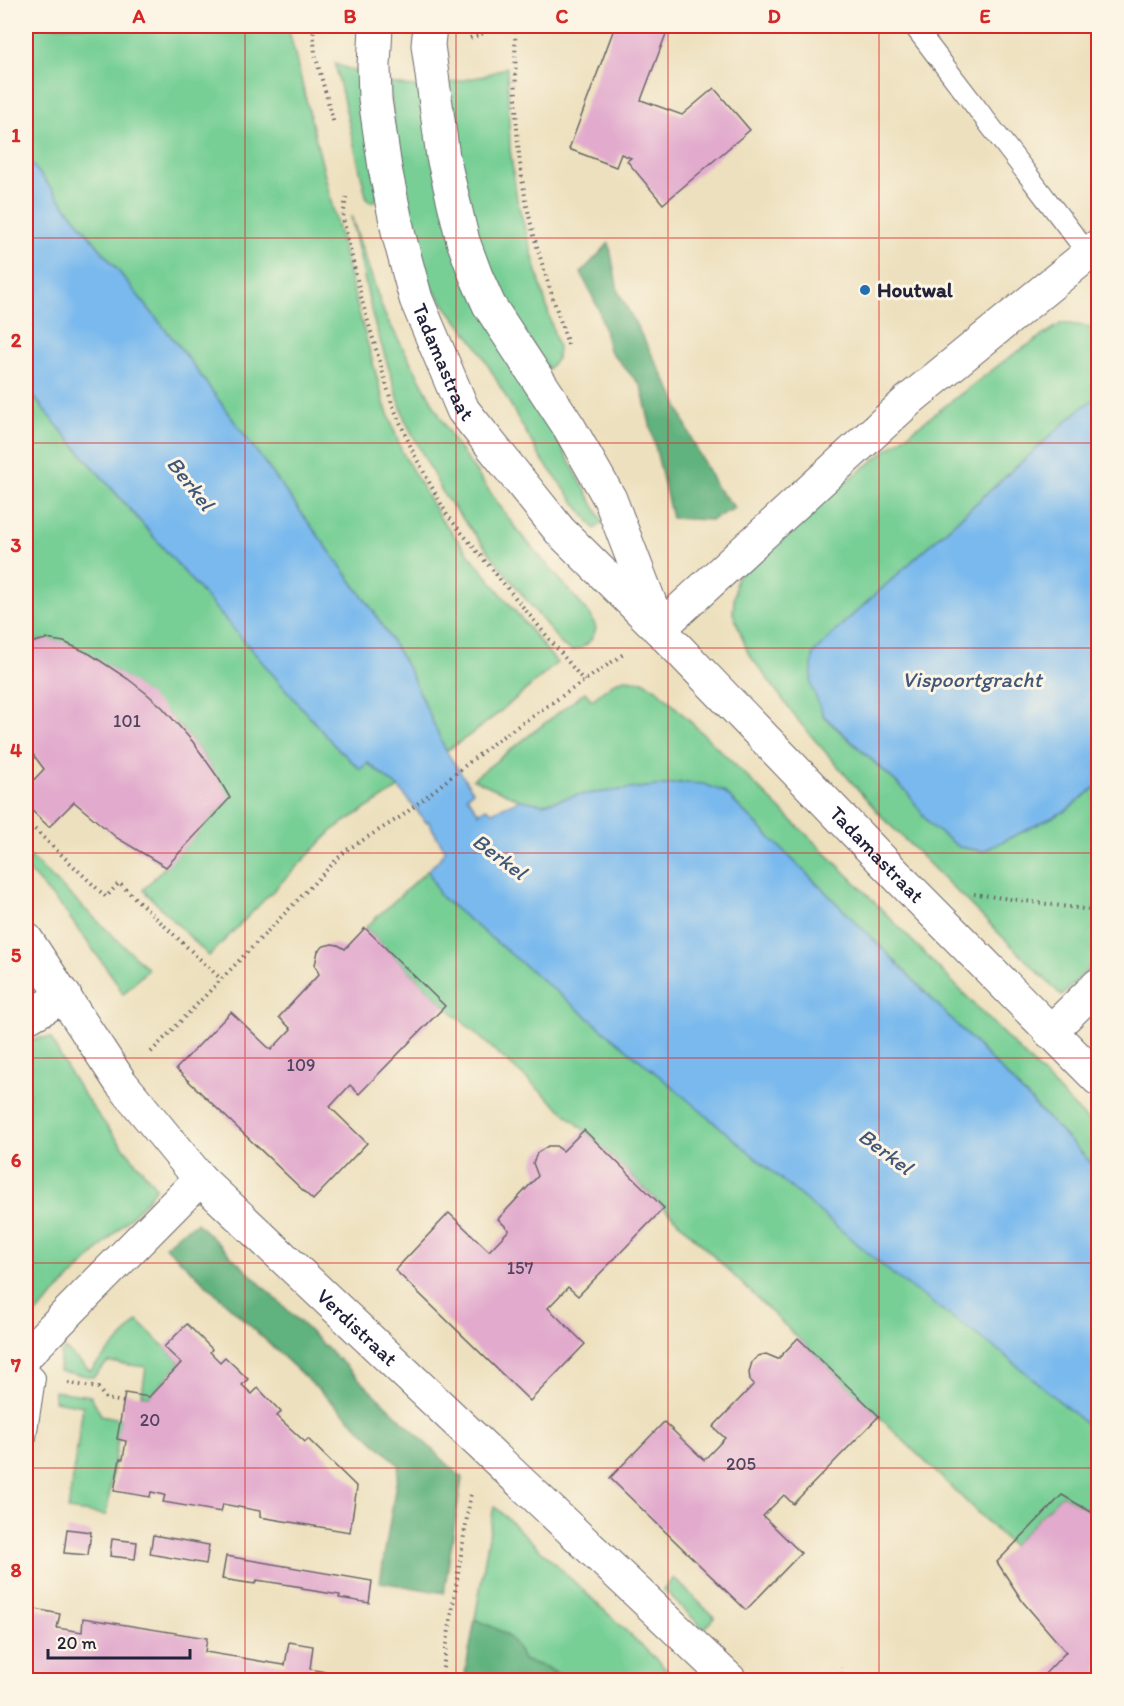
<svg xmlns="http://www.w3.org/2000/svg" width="1124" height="1706" viewBox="0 0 1124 1706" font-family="Itim,sans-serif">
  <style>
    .green { fill: #77cf95; stroke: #4c7868; stroke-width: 1.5 }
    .forest { fill: #61b27e; stroke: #426a5c; stroke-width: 1.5 }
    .water { fill: #79b9ed; stroke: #4e6e94; stroke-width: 1.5 }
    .building { fill: #e2abcd }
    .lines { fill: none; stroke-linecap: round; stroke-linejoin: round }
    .service-casing { stroke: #696469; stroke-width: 22 }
    .minor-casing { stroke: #696469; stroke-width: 35 }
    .tertiary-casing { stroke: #696469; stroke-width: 35 }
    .path { stroke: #696469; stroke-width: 4; stroke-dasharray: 1.5 4.5; stroke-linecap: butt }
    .service { stroke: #fff; stroke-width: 20 }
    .minor { stroke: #fff; stroke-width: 33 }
    .tertiary { stroke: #fff; stroke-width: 33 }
    .grid { fill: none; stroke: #d62828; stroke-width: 1.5; stroke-opacity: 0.55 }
    .poi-dot { fill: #1f6fb2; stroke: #fcf5e5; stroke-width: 2 }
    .labels { text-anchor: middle; stroke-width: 6; stroke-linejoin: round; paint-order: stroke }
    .number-label { font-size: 18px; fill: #524460 }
    .poi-label { font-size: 21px; font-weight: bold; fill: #22223b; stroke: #fcf5e5; text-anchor: start }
    .street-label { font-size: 21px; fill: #22223b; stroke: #fcf5e5 }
    .water-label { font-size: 22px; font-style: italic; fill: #405779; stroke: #fcf5e5 }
    .neatline { fill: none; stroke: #d62828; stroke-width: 2 }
    .grid-label { font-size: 20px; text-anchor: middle; font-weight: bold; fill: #d62828 }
  </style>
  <rect width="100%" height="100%" fill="#fcf5e5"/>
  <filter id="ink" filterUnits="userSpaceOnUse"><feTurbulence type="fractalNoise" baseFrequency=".0167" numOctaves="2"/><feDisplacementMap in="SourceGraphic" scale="12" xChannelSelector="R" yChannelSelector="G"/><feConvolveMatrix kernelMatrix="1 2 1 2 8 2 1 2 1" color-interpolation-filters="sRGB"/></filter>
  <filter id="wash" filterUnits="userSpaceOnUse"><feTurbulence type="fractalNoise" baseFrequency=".008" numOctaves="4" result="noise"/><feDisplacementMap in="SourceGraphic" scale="24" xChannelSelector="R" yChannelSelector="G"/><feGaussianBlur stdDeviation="1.35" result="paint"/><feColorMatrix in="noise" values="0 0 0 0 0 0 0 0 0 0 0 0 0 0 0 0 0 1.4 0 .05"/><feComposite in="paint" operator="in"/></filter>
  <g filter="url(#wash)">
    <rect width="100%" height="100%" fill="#ede0be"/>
    <g class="green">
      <path d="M26 26H288L356 302 384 403 402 452 440 518 557 663C521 694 486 726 446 751L409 670 374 612 182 350 26 157Z"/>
      <polygon points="335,64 363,74 378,195 375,201 371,202 367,200"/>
      <path d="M507 67 510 149 517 200 558 347 557 359 548 369C526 336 504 303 488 266 464 212 455 142 448 83L484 76Z"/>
      <polygon points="389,83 418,88 537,403 603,522 595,529 540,457 477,346 431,287 415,241 402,185"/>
      <path d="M351 216 384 313 453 440 517 530 591 616 596 628C592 642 586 647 572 651L562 645 444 495 405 420 373 318Z"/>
      <polygon points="1062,323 1098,328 1098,396 1079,410 844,623 813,654 823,716 907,792 930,825 959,847 983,851 1065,811 1098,786 1098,958 1062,996 883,818 801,724 748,653 733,613 736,578 765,543 1008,358"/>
      <path d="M26 386 49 416 334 745 360 769 367 763 399 788 335 828 209 956 143 890 229 799C199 740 155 694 98 660 76 646 52 633 26 644Z"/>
      <polygon points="625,679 643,681 658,690 849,876 1098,1131 1098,1170 889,955 724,792 682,783 578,795 543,804 520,800 473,779 585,692 592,700 615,682"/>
      <polygon points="26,853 148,969 123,994 115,980 65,911 26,868"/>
      <polygon points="428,870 440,896 663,1079 1006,1356 1098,1434 1098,1516 1062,1495 1012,1546 584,1130 445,1006 365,928"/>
      <path d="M40 1038H51C77 1094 117 1139 156 1187L147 1200 26 1324V1102L29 1093 26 1091V1042Z"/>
      <polygon points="138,1321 181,1363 149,1397 142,1395 146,1367 108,1362 93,1377 59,1371 61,1353 65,1349 90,1371"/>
      <polygon points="55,1391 91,1396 101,1415 121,1419 106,1515 68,1510 83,1406 54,1401"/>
      <polygon points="494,1506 678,1680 565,1680 548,1668 523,1660 475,1619"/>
      <polygon points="674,1578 715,1618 704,1629 663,1589"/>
    </g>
    <g class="forest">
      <polygon points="609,243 618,291 672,392 693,442 717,488 735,508 711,520 672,518 641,386 609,350 599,310 581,273"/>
      <polygon points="197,1223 462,1478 444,1593 380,1582 399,1465 165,1246 181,1232"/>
      <path d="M475 1619C501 1631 512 1632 523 1660L548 1668 565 1680H464Z"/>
    </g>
    <g class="water">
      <polygon points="26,157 182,350 374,612 409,670 446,751 473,791 467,796 479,813 486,808 492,812 520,800 543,804 578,795 682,783 704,784 724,792 889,955 1098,1170 1098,1434 1006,1356 896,1277 663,1079 440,896 428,870 438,861 445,850 428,821 426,822 399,788 368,763 360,769 334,745 49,416 26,386"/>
      <polygon points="1098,396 1098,785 1065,811 983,851 959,847 930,825 907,792 823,715 811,685 813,654 844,623 1079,410"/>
    </g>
    <g id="blocks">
      <g class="building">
        <polygon points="615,26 669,26 641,100 682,115 714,88 750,130 663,204 627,161 631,158 621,154 616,167 569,149"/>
        <polygon points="46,639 64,642 90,654 128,679 146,693 163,708 193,742 219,779 230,798 166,867 117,838 74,802 49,827 26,805 26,788 44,769 26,745 26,644"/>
        <polygon points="365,928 445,1006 359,1094 350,1085 330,1107 367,1143 313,1200 176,1069 231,1012 271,1050 291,1029 279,1017 319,974 315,965 318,951 324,946 332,944 338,945 345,949"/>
        <polygon points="584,1130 664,1208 578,1296 568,1287 548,1308 585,1344 530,1401 395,1270 449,1213 489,1251 509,1230 498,1219 538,1176 533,1163 537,1153 548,1146 556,1146 563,1151"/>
        <polygon points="187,1324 212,1349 210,1352 220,1362 225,1357 248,1379 242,1385 252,1394 258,1388 281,1412 277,1416 305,1442 308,1439 357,1487 350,1532 260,1517 260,1511 223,1504 221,1512 163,1502 165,1495 151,1492 150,1497 114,1491 120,1459 123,1459 126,1441 117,1439 125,1393 149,1397 181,1363 164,1347"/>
        <polygon points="798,1338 879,1416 793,1504 784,1495 763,1516 801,1553 746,1610 610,1478 664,1422 704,1460 725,1438 713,1427 754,1384 750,1380 749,1372 752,1362 758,1356 766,1354 778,1359"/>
        <polygon points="1062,1495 1098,1516 1098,1680 1044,1680 1041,1678 1066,1652 1023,1602 997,1562"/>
        <polygon points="67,1529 91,1532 88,1555 64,1553"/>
        <polygon points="153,1535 209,1545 206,1564 150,1554"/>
        <polygon points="112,1539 137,1542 135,1559 110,1556"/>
        <polygon points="226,1556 372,1581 369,1603 339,1598 340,1595 302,1589 302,1587 257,1580 255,1584 222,1579"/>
        <polygon points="26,1607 60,1614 57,1628 82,1632 83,1618 207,1638 205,1652 284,1665 285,1665 289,1642 313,1646 310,1669 326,1672 325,1680 26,1680"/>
      </g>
    </g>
  </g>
  <g filter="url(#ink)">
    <use href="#blocks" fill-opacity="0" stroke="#696469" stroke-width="1.5"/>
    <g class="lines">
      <g class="service-casing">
        <g id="service">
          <polyline points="914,26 1089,255"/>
          <polyline points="26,1369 35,1378 26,1437"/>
        </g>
      </g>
      <g class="minor-casing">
        <g id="minor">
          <polyline points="659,629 909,400 1098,246"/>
          <path id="s1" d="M26 939 121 1083 200 1179 730 1680"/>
          <polyline points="26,1018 65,996"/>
          <polyline points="1050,1032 1098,985"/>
          <polyline points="26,1355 200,1179"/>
        </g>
      </g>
      <g class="tertiary-casing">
        <g id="tertiary">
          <path id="s2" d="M376 26 374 66 375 99 385 168 399 236 416 299 463 410 560 531 659 629 905 884 1098 1079"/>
          <polyline points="430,26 428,45 443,157 463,241 476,276 489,305 569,427 610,499 656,619"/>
        </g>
      </g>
      <g class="path">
        <polyline points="313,26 315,54 334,124"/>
        <path d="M515 26C516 80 514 136 524 190 533 244 553 296 569 348"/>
        <polyline points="470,38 502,26"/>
        <polyline points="346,197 343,218 362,301 392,404 413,452 447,515 584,681"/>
        <polyline points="26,818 32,811"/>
        <polyline points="26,821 106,897 119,883 221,979"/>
        <polyline points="974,894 1098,911"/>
        <polyline points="151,1052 345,851 402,816 496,741 625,653"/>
        <polyline points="68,1383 98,1388 106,1399 124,1402"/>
        <polyline points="441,1680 471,1492"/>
        <polyline points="841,1680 842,1668"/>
      </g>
      <use href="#service" class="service"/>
      <use href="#minor" class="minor"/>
      <use href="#tertiary" class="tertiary"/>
    </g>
  </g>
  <path class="grid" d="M245 26V1680M456 26V1680M668 26V1680M879 26V1680M26 238H1098M26 443H1098M26 648H1098M26 853H1098M26 1058H1098M26 1263H1098M26 1468H1098"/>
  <circle class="poi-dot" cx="865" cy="290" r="6"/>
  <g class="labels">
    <g class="number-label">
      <text x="127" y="727">101</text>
      <text x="301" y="1071">109</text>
      <text x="520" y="1274">157</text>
      <text x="150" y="1426">20</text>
      <text x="741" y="1470">205</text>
    </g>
    <g class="poi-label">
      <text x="877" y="297">Houtwal</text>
    </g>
    <g class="street-label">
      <text dy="7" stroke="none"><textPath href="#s2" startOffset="346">Tadamastraat</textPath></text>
      <text dy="7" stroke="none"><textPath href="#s2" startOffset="1006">Tadamastraat</textPath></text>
      <text dy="7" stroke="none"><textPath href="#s1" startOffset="513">Verdistraat</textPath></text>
    </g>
    <g class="water-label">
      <text transform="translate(191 483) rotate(52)" y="8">Berkel</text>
      <text x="972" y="687">Vispoortgracht</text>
      <text transform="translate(500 856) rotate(37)" y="8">Berkel</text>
      <text transform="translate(886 1151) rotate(37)" y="8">Berkel</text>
    </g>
  </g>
  <rect width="1124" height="1706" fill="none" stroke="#fcf5e5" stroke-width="66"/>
  <path d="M48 1649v9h142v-9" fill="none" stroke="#22223b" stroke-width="3"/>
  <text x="57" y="1649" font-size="18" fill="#22223b" stroke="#fcf5e5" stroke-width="4.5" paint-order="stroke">20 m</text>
  <rect x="33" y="33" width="1058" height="1640" class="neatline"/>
  <g class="grid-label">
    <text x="139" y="23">A</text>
    <text x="350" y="23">B</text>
    <text x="562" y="23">C</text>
    <text x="774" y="23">D</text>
    <text x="985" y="23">E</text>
    <text x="16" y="142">1</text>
    <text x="16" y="347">2</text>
    <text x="16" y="552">3</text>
    <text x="16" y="757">4</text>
    <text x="16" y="962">5</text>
    <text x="16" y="1167">6</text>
    <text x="16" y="1372">7</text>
    <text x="16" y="1577">8</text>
  </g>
</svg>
